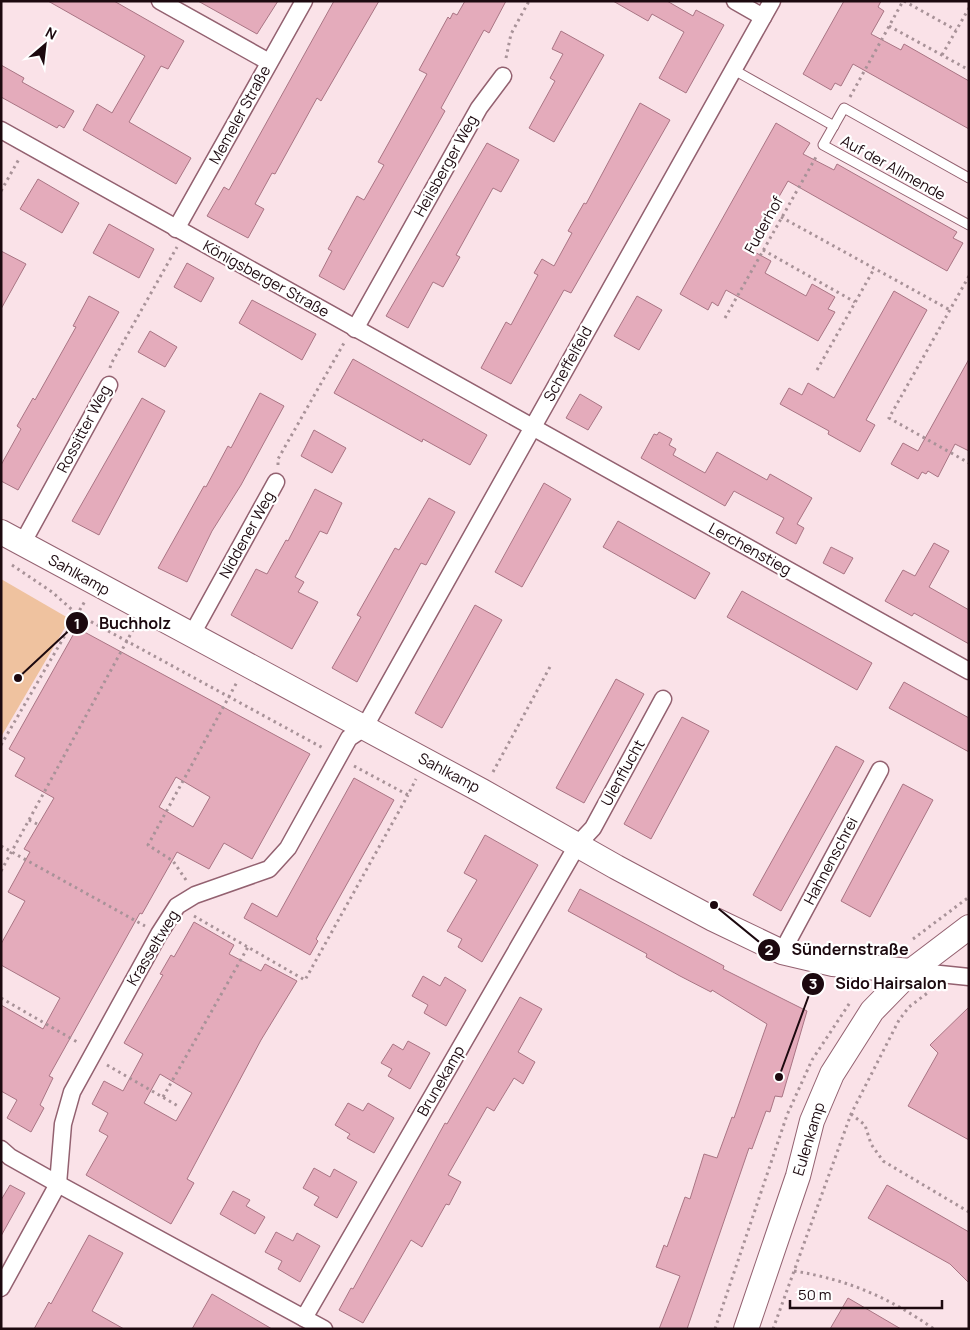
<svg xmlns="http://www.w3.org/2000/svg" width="970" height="1330" viewBox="0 0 970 1330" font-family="Manrope,sans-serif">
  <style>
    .green { fill: #efc29f }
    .building { fill: #e4abbb; stroke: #a97584; fill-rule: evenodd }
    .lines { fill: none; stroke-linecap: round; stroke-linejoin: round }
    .lane-casing { stroke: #936170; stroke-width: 11 }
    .street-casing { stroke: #936170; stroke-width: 19 }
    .secondary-casing { stroke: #936170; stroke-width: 26 }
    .path { stroke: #a89298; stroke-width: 3; stroke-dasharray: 2.5 4; stroke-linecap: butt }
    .lane { stroke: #fff; stroke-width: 9 }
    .street { stroke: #fff; stroke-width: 16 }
    .secondary { stroke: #fff; stroke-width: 24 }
    .labels { text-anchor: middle; stroke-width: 4.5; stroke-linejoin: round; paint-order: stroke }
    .street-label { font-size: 15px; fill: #1c090f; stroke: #fff }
    .leader { fill: none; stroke: #1c090f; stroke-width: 2 }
    .callout-dot { fill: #1c090f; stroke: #fff; stroke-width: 2 }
    .mark-label { font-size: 15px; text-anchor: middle; font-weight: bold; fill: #fff }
    .callout-label { font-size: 16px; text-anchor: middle; font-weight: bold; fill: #1c090f; stroke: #fff; stroke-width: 4.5; stroke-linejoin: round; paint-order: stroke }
  </style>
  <rect width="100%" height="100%" fill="#fae2e8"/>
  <polygon class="green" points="1,579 70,619 1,737"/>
  <g class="building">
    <polygon points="48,1 114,1 184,41 168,69 161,66 129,122 191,158 176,184 83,130 97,104 112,113 145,56"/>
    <polygon points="198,1 278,1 257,34"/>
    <polygon points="334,1 379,1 321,101 317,98 275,174 272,173 255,204 264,209 248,238 207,216 224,187 229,190"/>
    <polygon points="465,1 506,1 489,33 484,30 441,108 445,111 344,290 319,276 332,251 328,249 357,196 364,200 384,165 378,162 427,74 419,70 448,17 450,19 453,13 457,15"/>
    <polygon points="613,1 667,1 693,16 696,10 724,25 686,93 659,78 684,32 652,14 648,21"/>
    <polygon points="844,1 881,1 878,7 884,11 871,34 901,50 904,44 969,81 969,129 853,64 841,86 835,83 831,90 803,74"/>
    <polygon points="561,31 604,55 554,142 529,128 555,81 550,78 563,54 552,49"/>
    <polygon points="1,65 24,78 22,82 74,111 64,128 59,125 57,128 1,97"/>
    <polygon points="640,103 670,120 571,293 564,290 511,384 481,368 506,322 511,325 538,275 534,273 542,259 554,266 572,233 568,231 584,203 586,204"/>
    <polygon points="776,123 810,143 803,154 834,170 837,164 957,232 953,238 963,243 947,271 788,181 749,249 771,261 765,273 806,296 812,284 835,297 828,309 835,312 818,341 726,290 718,306 712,302 708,310 680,294"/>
    <polygon points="487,143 519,160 501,192 493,188 456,255 460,257 443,287 433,282 408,328 386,316"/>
    <polygon points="38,179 79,203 62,233 20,209"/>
    <polygon points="109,224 154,249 139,278 93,253"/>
    <polygon points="1,251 26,264 1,309"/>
    <polygon points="187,263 214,278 201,302 174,287"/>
    <polygon points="894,291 927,310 866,420 875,425 860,452 828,434 829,431 780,404 789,388 802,395 808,383 834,398"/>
    <polygon points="89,296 119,312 18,490 1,481 1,465 21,429 17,426 33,398 35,400 76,327 73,326"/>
    <polygon points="637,296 662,310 639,350 614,336"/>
    <polygon points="252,300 316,334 302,360 239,323"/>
    <polygon points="150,331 177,347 165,367 138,352"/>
    <polygon points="353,359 487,435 470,465 423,439 422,442 334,393"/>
    <polygon points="969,359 969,451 955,444 938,477 928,471 926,474 922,472 918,479 891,464 903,443 918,451"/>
    <polygon points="260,393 284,406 241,485 212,531 187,582 158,568 204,486 206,487 228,446 231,448"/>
    <polygon points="580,394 602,407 588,430 566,418"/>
    <polygon points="142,398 165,411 99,535 72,521"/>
    <polygon points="314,430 346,448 332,473 301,456"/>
    <polygon points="659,432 672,439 669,445 676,449 673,455 705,473 717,452 767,480 770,474 812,498 797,524 804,528 796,544 776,533 784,518 734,491 725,506 641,458 654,434 657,435"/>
    <polygon points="544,483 571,499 522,587 495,572"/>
    <polygon points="315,489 342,503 327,534 320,531 295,577 304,582 298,592 318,602 292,649 231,615 256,569 267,574 286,540 288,541"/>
    <polygon points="429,498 455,512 426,565 421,563 357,682 332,668 361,617 357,615 395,548 399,550"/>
    <polygon points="618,521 710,573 695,599 603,547"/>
    <polygon points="934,543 949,551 929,587 969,610 969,644 914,613 912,616 885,601 903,570 915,576"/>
    <polygon points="831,547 853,558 844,574 823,563"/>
    <polygon points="742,591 872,663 857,690 727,617"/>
    <polygon points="475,605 502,620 442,728 415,713"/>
    <path d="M77 628 310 754 252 859 224 843 209 869 177 852 142 914 140 913 49 1076 53 1078 40 1105 44 1108 31 1132 7 1118 17 1100 1 1091V1005L43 1029 60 998 1 965V944L25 901 8 892 30 852 24 849 54 798 15 776 25 758 9 749ZM176 777 210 797 193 827 159 807Z"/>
    <polygon points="616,679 644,694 584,803 556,788"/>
    <polygon points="904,682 969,718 969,752 889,708"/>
    <polygon points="682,717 709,731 651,839 624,824"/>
    <polygon points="836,746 864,761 781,911 753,895"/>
    <polygon points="354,778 394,800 316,939 318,941 310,955 244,918 252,903 277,917"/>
    <polygon points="903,784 933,800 870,917 841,901"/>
    <polygon points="485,835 538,865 482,962 458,947 462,939 447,931 477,880 464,873"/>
    <polygon points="580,889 724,966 723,969 807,1011 782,1097 775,1096 770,1112 766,1111 752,1149 749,1148 687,1329 659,1329 680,1276 656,1267 664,1245 667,1247 685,1197 690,1199 704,1154 717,1158 732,1117 734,1118 767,1024 712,990 711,992 680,976 646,957 647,954 568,911"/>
    <path d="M194 922 234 945 229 954 261 971 265 964 297 981 261 1040 187 1179 194 1183 171 1224 86 1175 108 1136 99 1131 108 1113 92 1104 104 1081 123 1091 143 1054 124 1043 163 975 160 974 171 955 174 957ZM160 1074 192 1093 176 1121 144 1103Z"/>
    <polygon points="423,976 440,986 445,977 466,990 446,1026 424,1013 428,1005 412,996"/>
    <polygon points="520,997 542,1009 518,1052 535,1062 523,1084 514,1078 494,1111 487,1107 448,1175 461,1182 449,1205 446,1204 422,1247 411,1240 363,1323 339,1310 351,1288 353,1289 445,1123 447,1124"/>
    <polygon points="969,1007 969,1140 908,1106 938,1053 930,1045"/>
    <polygon points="408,1041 430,1053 410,1089 388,1076 392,1069 381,1063 393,1044 403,1050"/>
    <polygon points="348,1103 363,1111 368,1103 394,1118 374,1153 347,1138 350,1134 335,1125"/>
    <polygon points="314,1168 330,1177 334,1169 357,1182 337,1218 314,1205 319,1197 303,1188"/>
    <polygon points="10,1185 25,1193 1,1236 1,1200"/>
    <polygon points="887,1185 969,1232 969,1283 950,1264 868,1218"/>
    <polygon points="233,1191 250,1200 246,1206 265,1217 255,1234 220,1214"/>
    <polygon points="276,1232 293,1241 297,1233 320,1246 300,1282 278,1269 282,1261 265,1252"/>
    <polygon points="89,1235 123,1253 92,1311 124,1329 34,1329 49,1302 51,1304"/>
    <polygon points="212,1294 272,1329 192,1329"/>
    <polygon points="848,1298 901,1329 830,1329"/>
  </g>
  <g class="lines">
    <g class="lane-casing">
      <g id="lane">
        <polyline points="734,70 834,126"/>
        <polyline points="969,178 844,108 823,145 969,225"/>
      </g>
    </g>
    <g class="street-casing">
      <g id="street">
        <polyline points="160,1 269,62"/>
        <polyline points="735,1 763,17"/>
        <polyline points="1,130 969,671"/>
        <polyline points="176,229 304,1"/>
        <polyline points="355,329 479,108 503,76"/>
        <polyline points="22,544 109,385"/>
        <polyline points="191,636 276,482"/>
        <polyline points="782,952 880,770"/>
        <polyline points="911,971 969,977"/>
        <polyline points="1,1149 10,1157 58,1184 324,1329"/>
        <polyline points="1,1288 58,1184 63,1124 72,1092 159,934 177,906 195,895 269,869 288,848 349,738 364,728 772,1"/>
        <polyline points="304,1318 578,844 593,828 663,699"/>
      </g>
    </g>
    <g class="secondary-casing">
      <g id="secondary">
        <polyline points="1,532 482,791 616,867 713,919 782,952 833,964 911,971"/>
        <polyline points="746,1329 798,1176 812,1121 832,1074 872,1011 911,971 969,927"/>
      </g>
    </g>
    <g class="path">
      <polyline points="904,1 956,30"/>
      <polyline points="889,26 969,70"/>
      <polyline points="942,55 969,8"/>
      <polyline points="506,58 511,34 529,1"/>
      <polyline points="850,97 903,1"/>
      <polyline points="1,191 19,159"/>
      <polyline points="781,217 950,310"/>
      <polyline points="763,250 855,302"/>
      <polyline points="969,276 889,418 969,463"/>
      <polyline points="725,318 816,157"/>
      <polyline points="110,368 111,364 177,247"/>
      <polyline points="817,370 874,269"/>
      <polyline points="278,465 278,459 344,343"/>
      <polyline points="12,565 52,592 77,614 323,748"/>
      <polyline points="1,745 85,601"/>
      <polyline points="354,766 408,795 416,779"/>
      <polyline points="493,772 551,665"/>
      <polyline points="29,820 39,825"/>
      <polyline points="1,846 145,926"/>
      <polyline points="1,871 134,628"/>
      <polyline points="186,880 173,861 148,845 237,682"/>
      <polyline points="194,916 305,980 408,795"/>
      <polyline points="913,939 969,897"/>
      <polyline points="1,998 79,1043"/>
      <polyline points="107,1065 178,1106"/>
      <polyline points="163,1097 248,947"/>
      <polyline points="851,1114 865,1125 871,1144 883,1161 969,1212"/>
      <path d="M794 1271C849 1280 888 1297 934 1329"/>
      <polyline points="715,1329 787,1115 812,1060 851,1001"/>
      <polyline points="773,1329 851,1114 899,1020 909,1007 930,991"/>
    </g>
    <use href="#lane" class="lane"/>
    <use href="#street" class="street"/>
    <use href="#secondary" class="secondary"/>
  </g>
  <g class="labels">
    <g class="street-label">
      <text transform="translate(240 115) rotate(-61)" y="5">Memeler Straße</text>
      <text transform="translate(446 166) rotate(-61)" y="5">Heilsberger Weg</text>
      <text transform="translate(893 168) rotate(29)" y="5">Auf der Allmende</text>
      <text transform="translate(764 225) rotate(-61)" y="5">Fuderhof</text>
      <text transform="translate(266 279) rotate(29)" y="5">Königsberger Straße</text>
      <text transform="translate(568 364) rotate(-61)" y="5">Scheffelfeld</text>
      <text transform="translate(84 429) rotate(-62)" y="5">Rossitter Weg</text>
      <text transform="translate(247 535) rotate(-61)" y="5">Niddener Weg</text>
      <text transform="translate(750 549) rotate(29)" y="5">Lerchenstieg</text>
      <text transform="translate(79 575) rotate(29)" y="5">Sahlkamp</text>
      <text transform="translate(449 773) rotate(28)" y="5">Sahlkamp</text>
      <text transform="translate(623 773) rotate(-61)" y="5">Ulenflucht</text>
      <text transform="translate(831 861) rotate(-62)" y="5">Hahnenschrei</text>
      <text transform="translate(153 948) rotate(-59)" y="5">Krasseltweg</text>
      <text transform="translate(441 1081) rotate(-60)" y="5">Brunekamp</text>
      <text transform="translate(809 1139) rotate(-73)" y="5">Eulenkamp</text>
    </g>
  </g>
  <path class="leader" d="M18 678L77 623M714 905L769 950M779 1077L813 984"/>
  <g class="callout-dot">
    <circle cx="18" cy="678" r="5"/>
    <circle cx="714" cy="905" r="5"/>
    <circle cx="779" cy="1077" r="5"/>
    <circle cx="77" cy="623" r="12"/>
    <circle cx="769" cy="950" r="12"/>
    <circle cx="813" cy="984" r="12"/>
  </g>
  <g class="mark-label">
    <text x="77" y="629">1</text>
    <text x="769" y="955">2</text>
    <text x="813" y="989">3</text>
  </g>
  <g class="callout-label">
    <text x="135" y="629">Buchholz</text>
    <text x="850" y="955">Sündernstraße</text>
    <text x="891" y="989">Sido Hairsalon</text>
  </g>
  <rect width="970" height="1330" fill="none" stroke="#1c090f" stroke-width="5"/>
  <g transform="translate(45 45) rotate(28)" stroke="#ffffff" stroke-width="4" paint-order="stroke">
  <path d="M0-4L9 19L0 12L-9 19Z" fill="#1c090f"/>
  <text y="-8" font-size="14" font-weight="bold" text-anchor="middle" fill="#1c090f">N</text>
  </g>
  <path d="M790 1300v8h152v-8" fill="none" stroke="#1c090f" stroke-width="2.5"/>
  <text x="798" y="1300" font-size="15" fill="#1c090f" stroke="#ffffff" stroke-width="4" paint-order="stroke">50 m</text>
</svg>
